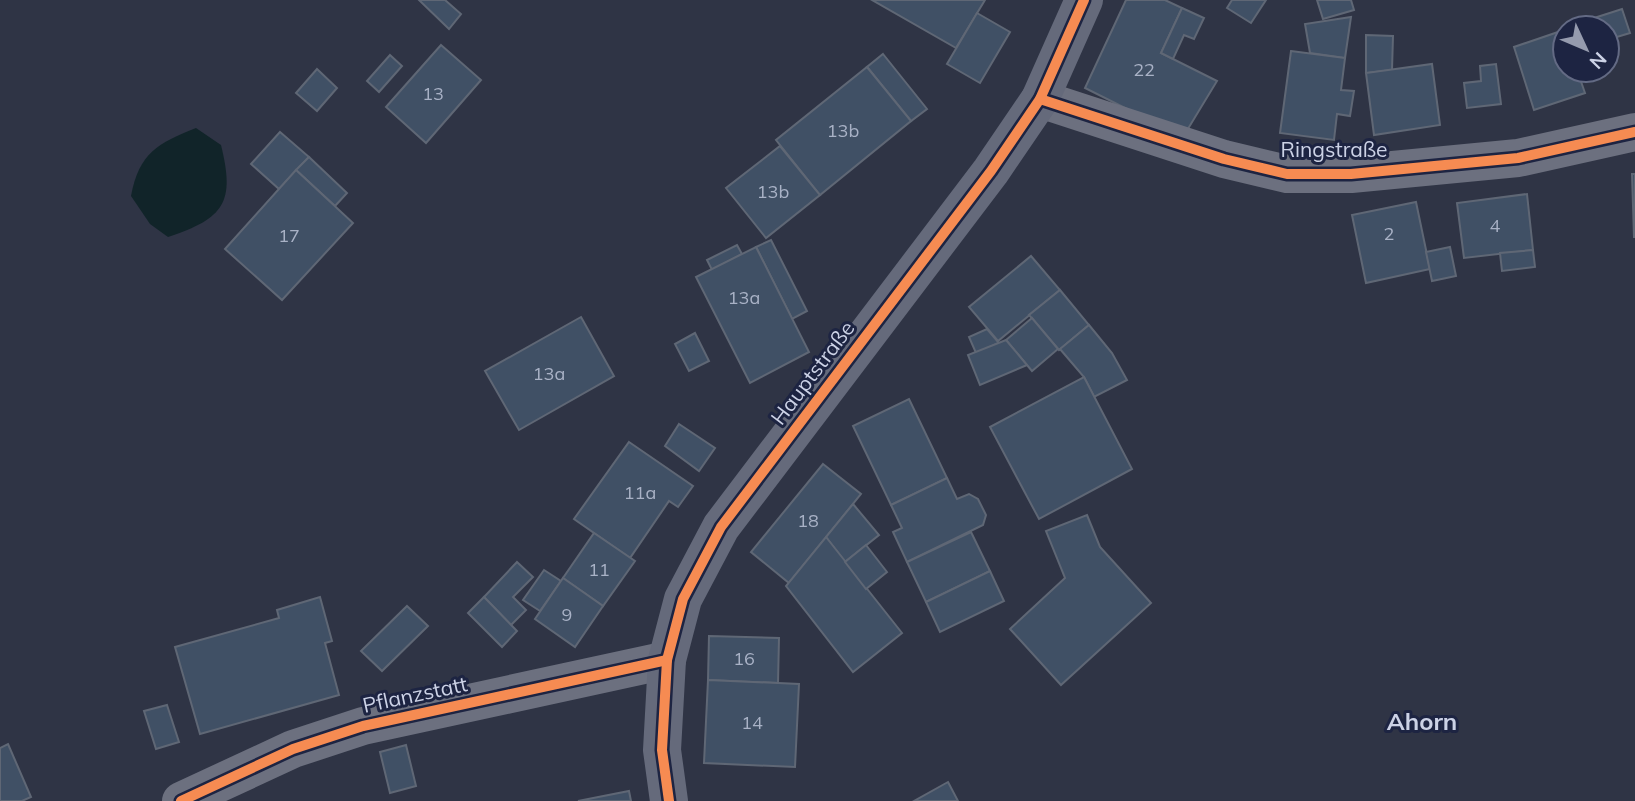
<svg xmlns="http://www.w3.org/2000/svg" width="1635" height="801" viewBox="0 0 1635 801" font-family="Mulish,sans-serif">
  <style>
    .water { fill: #112429 }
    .building { fill: #405065; stroke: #5f6775; stroke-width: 2 }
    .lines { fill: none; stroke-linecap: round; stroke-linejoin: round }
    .street { stroke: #6c707f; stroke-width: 38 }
    .secondary { stroke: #656a7b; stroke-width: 38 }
    .cycleway-casing { stroke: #1d2442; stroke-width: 15 }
    .cycleway { stroke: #f68b52; stroke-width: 10 }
    .labels { text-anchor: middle; stroke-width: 6; stroke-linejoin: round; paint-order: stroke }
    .number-label { font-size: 18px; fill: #a9b2c6 }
    .street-label { font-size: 21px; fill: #ccd2e6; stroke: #1d2442 }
    .quarter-label { font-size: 24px; font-weight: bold; fill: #ccd2e6; stroke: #1d2442 }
  </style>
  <rect width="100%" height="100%" fill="#2f3445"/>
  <path class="water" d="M196 128 221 145C235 202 225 218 168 237L150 224 131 196C139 153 158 143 196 128Z"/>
  <g class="building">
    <polygon points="419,0 445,0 461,14 449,29"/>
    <polygon points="872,0 985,0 956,48"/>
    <polygon points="1126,0 1165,0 1182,8 1161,53 1217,81 1183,137 1085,88"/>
    <polygon points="1232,0 1266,0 1251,23 1227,8"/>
    <polygon points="1317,0 1351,0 1354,10 1323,19"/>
    <polygon points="1182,8 1204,18 1194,39 1184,35 1173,59 1161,53"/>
    <polygon points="1622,9 1630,33 1607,40 1607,28 1591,28 1588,20"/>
    <polygon points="977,13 1010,32 980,83 947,64"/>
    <polygon points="1351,17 1345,58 1310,53 1305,24"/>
    <polygon points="1564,30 1565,70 1577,70 1585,93 1534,110 1514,47"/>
    <polygon points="1366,35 1393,36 1392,70 1366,73"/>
    <polygon points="441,45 481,80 426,143 386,107"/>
    <polygon points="1291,51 1345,58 1341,90 1354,91 1350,116 1337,114 1334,140 1280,133"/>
    <polygon points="883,54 927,109 911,121 867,67"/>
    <polygon points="390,55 402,66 379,92 367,81"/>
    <polygon points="1432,64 1440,125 1374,135 1366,73"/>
    <polygon points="1496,64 1501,104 1467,108 1464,83 1481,81 1480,66"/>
    <polygon points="867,67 911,121 820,195 776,140"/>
    <polygon points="317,69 337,88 317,111 296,93"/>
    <polygon points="280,132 309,157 279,189 251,164"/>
    <polygon points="780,146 820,195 766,238 726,188"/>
    <polygon points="309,157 347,193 335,206 296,170"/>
    <polygon points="296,170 353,223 282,300 225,249"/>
    <polygon points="1632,174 1635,174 1635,237 1634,237"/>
    <polygon points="1527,194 1533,250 1464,258 1457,203"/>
    <polygon points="1416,202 1430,269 1366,283 1352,215"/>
    <polygon points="771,240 807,311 792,319 756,247"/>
    <polygon points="737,245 742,254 712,270 707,260"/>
    <polygon points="756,247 809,352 750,383 696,277"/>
    <polygon points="1450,247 1456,276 1432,281 1426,252"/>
    <polygon points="1533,250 1535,267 1502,271 1500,253"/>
    <polygon points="1031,256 1060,290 998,341 969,307"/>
    <polygon points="1060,290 1089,325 1059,350 1029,315"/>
    <polygon points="581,317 614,376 519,430 485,371"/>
    <polygon points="1032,318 1058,349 1032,371 1006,340"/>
    <polygon points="1089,325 1112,353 1127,380 1094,397 1084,377 1060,349"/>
    <polygon points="987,329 999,343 976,353 969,337"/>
    <polygon points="695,333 709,361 689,371 675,344"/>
    <polygon points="1006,340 1027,365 980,385 968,355"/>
    <polygon points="1084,377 1132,469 1039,519 990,427"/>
    <polygon points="909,399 947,478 891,505 853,426"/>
    <polygon points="679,424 715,448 699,471 665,446"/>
    <polygon points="629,442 693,486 678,507 669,501 630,558 574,519"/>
    <polygon points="823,464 861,494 789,583 751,552"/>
    <polygon points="947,478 957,499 969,494 978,499 986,515 983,525 907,562 893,532 902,528 891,505"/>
    <polygon points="853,504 879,535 845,562 826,537"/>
    <polygon points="1087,515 1100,547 1151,603 1061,685 1010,629 1065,578 1046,531"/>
    <polygon points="971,532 990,571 926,602 907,562"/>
    <polygon points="594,533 635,561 603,606 563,578"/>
    <polygon points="826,537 902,633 853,672 786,586"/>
    <polygon points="866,545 887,572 866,589 845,562"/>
    <polygon points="517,562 533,577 513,597 526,610 511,625 484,597"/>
    <polygon points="544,570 561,581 540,611 523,600"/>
    <polygon points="990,571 1004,601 940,632 926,602"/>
    <polygon points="563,578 603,606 575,647 535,619"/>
    <polygon points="320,597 332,641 325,643 339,695 200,734 175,647 279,618 277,610"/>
    <polygon points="484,597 517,631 502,647 468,613"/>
    <polygon points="407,606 428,626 382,671 361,651"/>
    <polygon points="709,636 779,638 778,683 708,680"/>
    <polygon points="708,680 799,684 795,767 704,763"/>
    <polygon points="167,705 179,742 156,749 144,711"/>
    <polygon points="8,744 31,797 22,801 0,801 0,748"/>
    <polygon points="406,745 416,786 390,793 380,752"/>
    <polygon points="948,782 958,801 914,801"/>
    <polygon points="629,791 631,801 578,801"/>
  </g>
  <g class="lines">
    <g class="street">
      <polyline points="1040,99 1224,159 1287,174 1351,174 1518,158 1635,132"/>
      <polyline points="181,801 293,749 363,726 667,660"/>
    </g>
    <polyline class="secondary" points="669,801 662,750 667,660 683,599 721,527 991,171 1040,99 1084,0"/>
    <g class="cycleway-casing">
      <g id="cycleway">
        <polyline points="1040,99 1224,159 1287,174 1351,174 1518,158 1635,132"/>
        <polyline points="181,801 293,749 363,726 667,660"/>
        <polyline points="669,801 662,750 667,660 683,599 721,527 991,171 1040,99 1084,0"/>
      </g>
    </g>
    <use href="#cycleway" class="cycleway"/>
  </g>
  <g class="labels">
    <g class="number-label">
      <text x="1144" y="76">22</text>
      <text x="433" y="100">13</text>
      <text x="843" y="137">13b</text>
      <text x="773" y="198">13b</text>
      <text x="1495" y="232">4</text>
      <text x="1389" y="240">2</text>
      <text x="289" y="242">17</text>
      <text x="744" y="304">13a</text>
      <text x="549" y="380">13a</text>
      <text x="640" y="499">11a</text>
      <text x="808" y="527">18</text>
      <text x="599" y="576">11</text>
      <text x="567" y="621">9</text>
      <text x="744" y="665">16</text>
      <text x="752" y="729">14</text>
    </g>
    <g class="street-label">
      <text x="1334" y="157">Ringstraße</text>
      <text transform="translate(813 373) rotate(-53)" y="7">Hauptstraße</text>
      <text transform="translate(415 695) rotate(-12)" y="7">Pflanzstatt</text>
    </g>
    <g class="quarter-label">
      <text x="1422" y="730">Ahorn</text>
    </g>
  </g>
  <g transform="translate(1586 49) rotate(134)"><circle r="33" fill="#1d2442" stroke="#636a84" stroke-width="2"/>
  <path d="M0-5L12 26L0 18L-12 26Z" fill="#959bae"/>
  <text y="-10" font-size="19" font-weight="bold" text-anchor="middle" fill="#ccd2e6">N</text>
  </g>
</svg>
